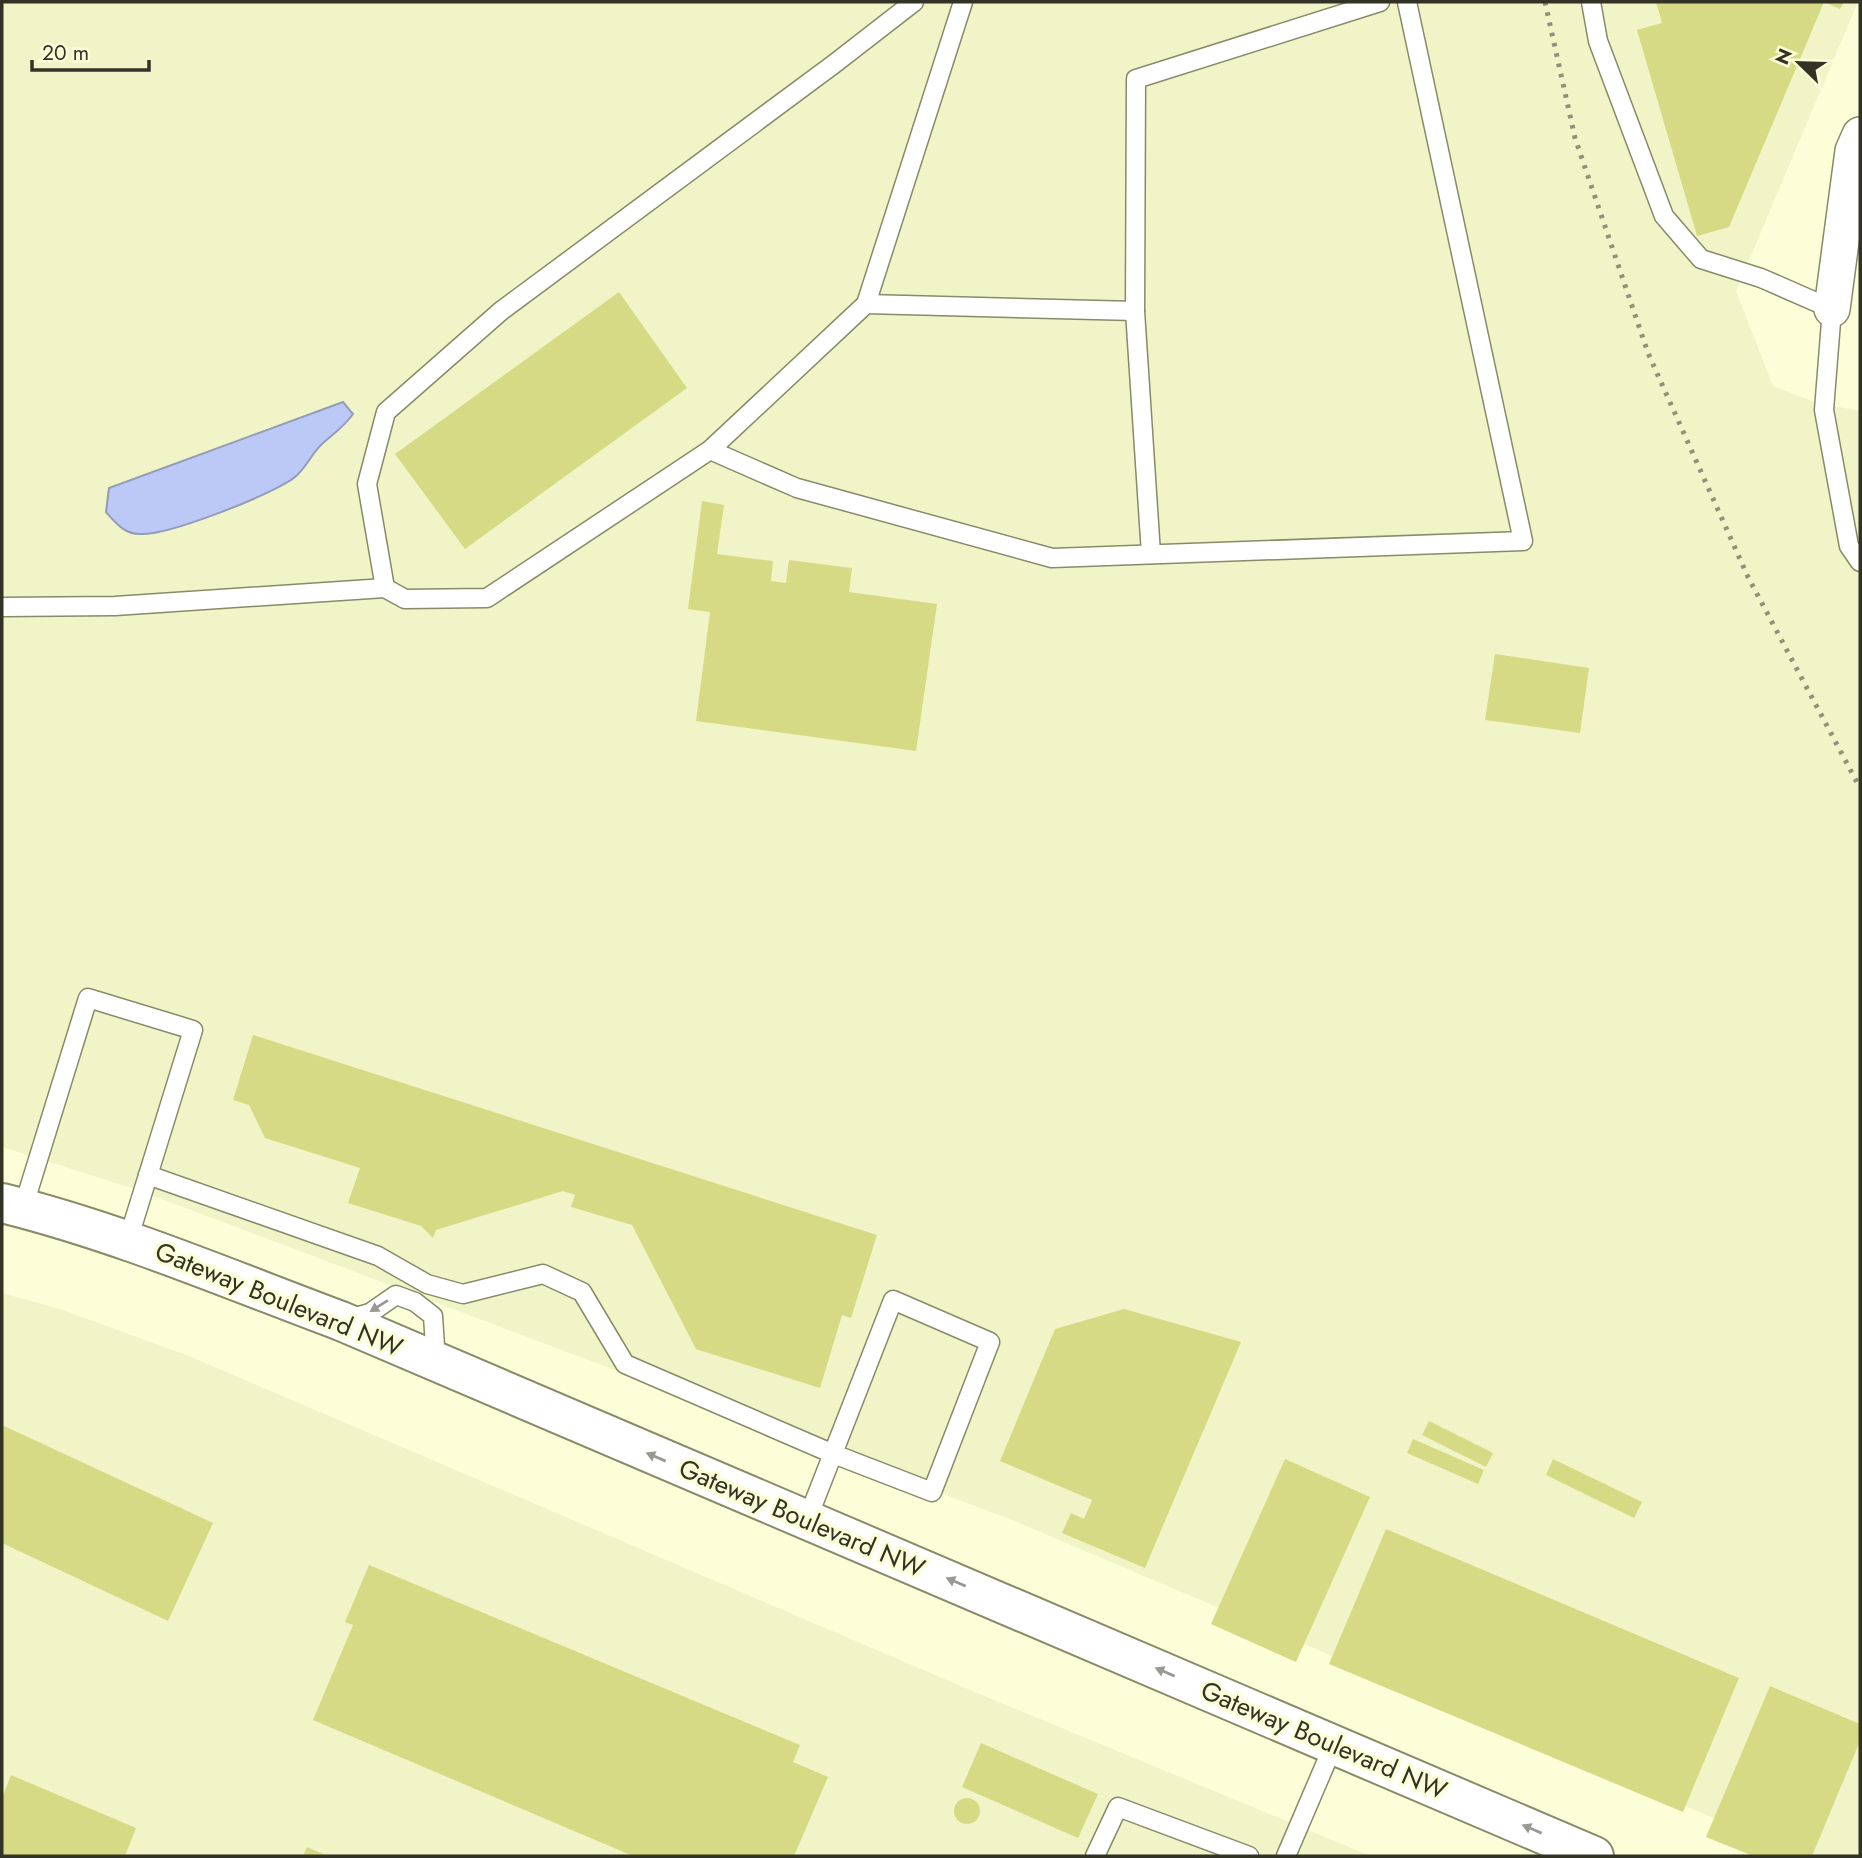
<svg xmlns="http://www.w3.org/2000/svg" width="1862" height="1858" viewBox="0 0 1862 1858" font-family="Jost,sans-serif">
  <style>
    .built { fill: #f1f4c7 }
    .water { fill: #bcc9f7; stroke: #939cb8; stroke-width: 2 }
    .building { fill: #d7da84 }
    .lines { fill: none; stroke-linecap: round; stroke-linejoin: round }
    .lane-casing { stroke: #888a68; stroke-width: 21 }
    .street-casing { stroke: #888a68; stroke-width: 38 }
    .secondary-casing { stroke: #888a68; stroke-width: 42 }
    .lane { stroke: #fff; stroke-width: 18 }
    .street { stroke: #fff; stroke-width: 35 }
    .secondary { stroke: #fff; stroke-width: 38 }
    .rail { stroke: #909178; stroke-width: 5; stroke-dasharray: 3.5 7; stroke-linecap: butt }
    .oneway { fill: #999992 }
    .labels { text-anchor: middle; stroke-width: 7; stroke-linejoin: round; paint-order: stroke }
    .street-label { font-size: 26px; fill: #333325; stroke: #fcfed8 }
  </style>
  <rect width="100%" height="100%" fill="#fcfed8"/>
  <g class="built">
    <polygon points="2,2 1858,2 1736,291 1773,386 1818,403 1860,411 1860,1856 1803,1856 1012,1520 138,1190 2,1147"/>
    <polygon points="2,1293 60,1309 189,1356 982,1695 1371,1856 2,1856"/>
  </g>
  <path class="water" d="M343 402 353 414C344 427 333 434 322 444 312 453 306 468 295 477 274 494 167 536 140 534 124 534 116 523 106 512L109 488Z"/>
  <g class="building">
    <polygon points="1656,2 1844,2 1840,9 1824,2 1729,227 1697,236 1637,30 1662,23"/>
    <polygon points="619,292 687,388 465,549 395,454"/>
    <polygon points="702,501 724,505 717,554 773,561 771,581 786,583 789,560 852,568 849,592 937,604 916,751 696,721 710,612 688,609"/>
    <polygon points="1495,654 1589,668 1580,733 1485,720"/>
    <polygon points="253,1035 877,1235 851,1318 842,1315 820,1388 696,1349 632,1225 571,1207 575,1195 563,1191 436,1230 433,1238 421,1226 348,1203 360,1168 265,1138 249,1105 233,1100"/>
    <polygon points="1124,1309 1241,1342 1145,1568 1062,1533 1071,1513 1084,1519 1092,1500 1000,1461 1055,1329"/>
    <polygon points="1429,1421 1493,1453 1486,1467 1422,1435"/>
    <polygon points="2,1425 213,1523 168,1621 2,1543"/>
    <polygon points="1413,1439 1484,1470 1478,1484 1407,1453"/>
    <polygon points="1285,1459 1370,1497 1296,1662 1211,1624"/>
    <polygon points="1553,1459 1642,1502 1634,1518 1546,1475"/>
    <polygon points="1386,1529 1739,1678 1683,1812 1329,1664"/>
    <polygon points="369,1565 800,1745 793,1762 828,1777 794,1856 633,1856 313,1720 353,1625 345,1622"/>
    <polygon points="1770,1686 1860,1724 1860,1741 1812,1856 1753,1856 1706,1837"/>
    <polygon points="981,1743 1098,1794 1078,1838 962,1787"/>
    <polygon points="11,1775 136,1828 125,1856 2,1856 2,1798"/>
    <circle cx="967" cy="1811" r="13"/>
    <polygon points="307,1847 328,1856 303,1856"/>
  </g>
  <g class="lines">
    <g class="lane-casing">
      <g id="lane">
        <polyline points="914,2 834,64 501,311 386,412 367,484 385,588 405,599 487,598 710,450 797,488 1052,558 1523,541 1407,2"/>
        <polyline points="1591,2 1598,41 1664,216 1701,259 1761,278 1832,309 1824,410 1849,546 1860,562"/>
        <polyline points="866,304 963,2"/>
        <polyline points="710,450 866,304 1135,311"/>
        <polyline points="1151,554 1135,311 1136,79 1380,2"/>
        <polyline points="2,607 115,606 385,588"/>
        <polyline points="148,1175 378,1256 427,1284 463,1294 543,1274 582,1292 625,1364 831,1453 932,1492 990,1342 893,1300 807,1520"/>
        <polyline points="23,1208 88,998 193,1030 128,1240"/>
        <polyline points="348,1319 370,1313 396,1295 415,1302 433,1316 436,1362"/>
        <polyline points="1095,1856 1118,1807 1249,1856"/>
        <polyline points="1286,1856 1334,1744"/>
      </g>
    </g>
    <g class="street-casing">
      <polyline id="street" points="1832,309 1853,151 1860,135"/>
    </g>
    <g class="secondary-casing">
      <path id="secondary" d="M2 1203C119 1232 228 1279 341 1321L1594 1856"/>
    </g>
    <use href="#lane" class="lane"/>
    <use href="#street" class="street"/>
    <use href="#secondary" class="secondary"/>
    <polyline class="rail" points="1545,2 1575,138 1648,353 1748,577 1860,788"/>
  </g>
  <defs><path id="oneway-solid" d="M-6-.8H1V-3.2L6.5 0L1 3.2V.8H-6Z" transform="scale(1.75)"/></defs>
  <g class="oneway">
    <use href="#oneway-solid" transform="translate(379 1306) rotate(148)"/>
    <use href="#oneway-solid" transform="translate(656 1457) rotate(-157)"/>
    <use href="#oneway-solid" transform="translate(956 1582) rotate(-157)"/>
    <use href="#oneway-solid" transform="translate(1165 1672) rotate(-157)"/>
    <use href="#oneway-solid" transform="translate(1532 1829) rotate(-157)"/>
  </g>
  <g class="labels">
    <g class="street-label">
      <text transform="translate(279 1299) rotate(22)" y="9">Gateway Boulevard NW</text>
      <text transform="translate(802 1518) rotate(23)" y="9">Gateway Boulevard NW</text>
      <text transform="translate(1324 1740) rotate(23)" y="9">Gateway Boulevard NW</text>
    </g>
  </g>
  <rect width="1862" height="1858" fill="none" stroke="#333325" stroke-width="7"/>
  <g transform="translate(1799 63) rotate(293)" stroke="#fcfed8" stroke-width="5" paint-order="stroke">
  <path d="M0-5L12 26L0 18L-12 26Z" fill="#333325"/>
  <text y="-10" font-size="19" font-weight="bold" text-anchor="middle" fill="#333325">N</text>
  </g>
  <path d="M32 60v10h117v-10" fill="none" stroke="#333325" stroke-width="3.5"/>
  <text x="42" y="60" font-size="21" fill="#333325" stroke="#fcfed8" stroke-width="5" paint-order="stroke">20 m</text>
</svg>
